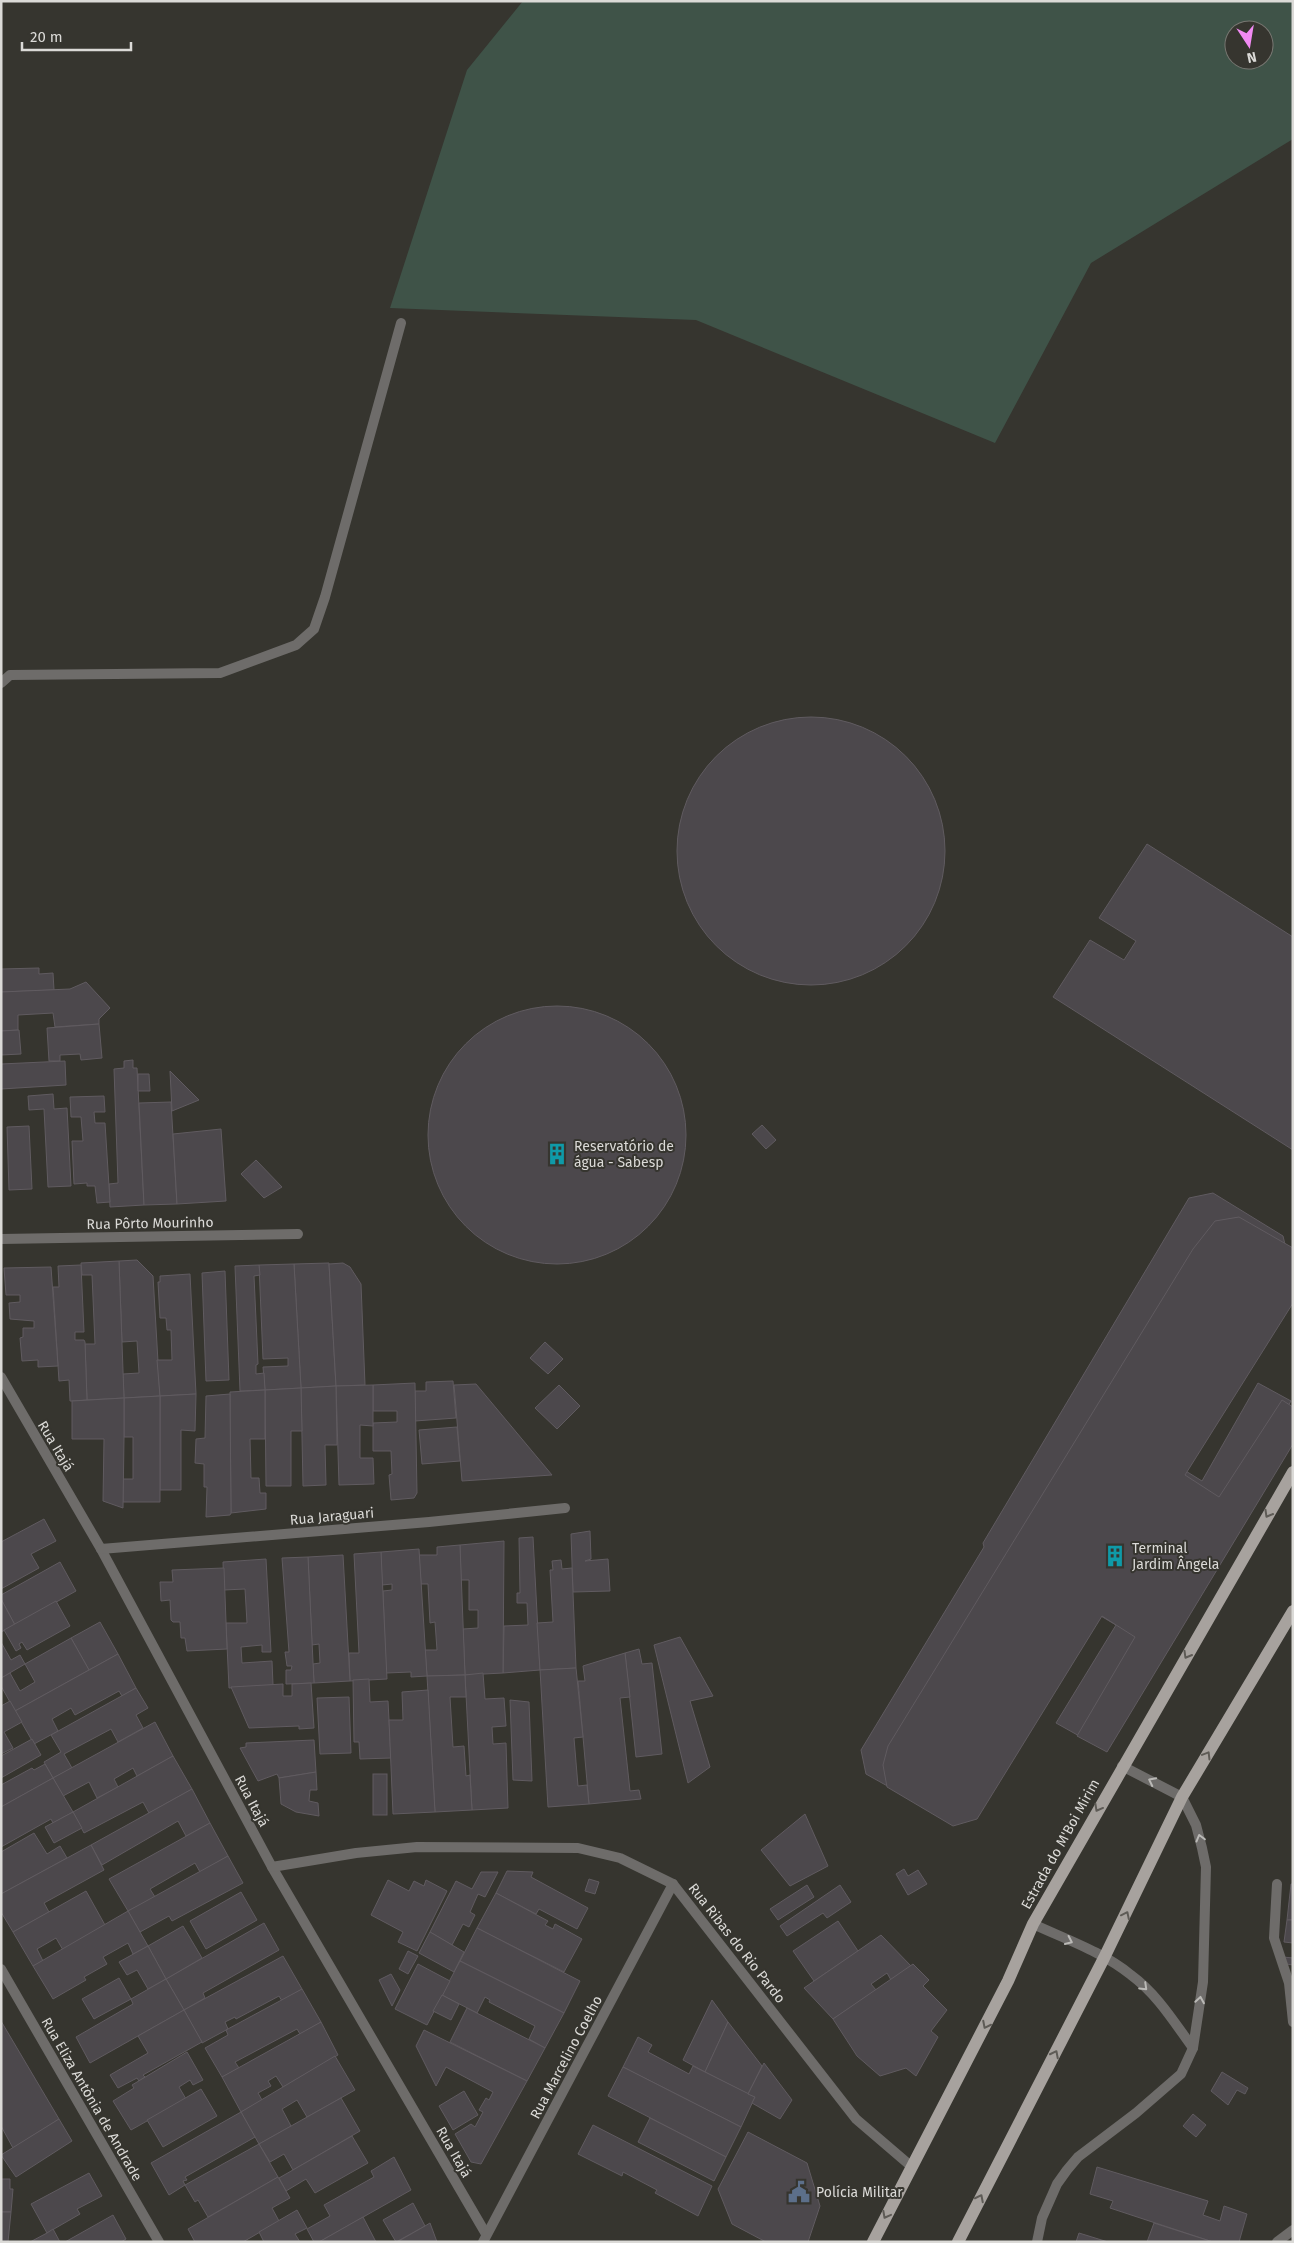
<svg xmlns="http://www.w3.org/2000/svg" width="1294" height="2243" viewBox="0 0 1294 2243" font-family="'Fira Sans',sans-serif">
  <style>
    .green { fill: #3f5348; fill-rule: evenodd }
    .building { fill: #4c484c; stroke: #605b60 }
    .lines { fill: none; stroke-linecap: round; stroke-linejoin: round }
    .minor { stroke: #6e6c6a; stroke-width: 10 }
    .primary { stroke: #a7a29e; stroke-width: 12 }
    .oneway { stroke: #5e5b56 }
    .oneway2 { stroke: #bab9b6 }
    .labels { text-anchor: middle; stroke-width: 4; stroke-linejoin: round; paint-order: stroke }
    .poi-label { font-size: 14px; fill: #dbdad7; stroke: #36352f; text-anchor: start }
    .street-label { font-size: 14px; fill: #dbdad7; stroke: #36352f }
  </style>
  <rect width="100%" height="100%" fill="#36352f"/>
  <path class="green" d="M523 1H1293V139L1091 263 995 443 696 320 390 308 467 70ZM1234 30H1264V60H1234Z"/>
  <g class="building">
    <circle cx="811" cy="851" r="134"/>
    <polygon points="1147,844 1293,937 1293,1150 1053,997 1090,940 1124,960 1136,941 1099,918"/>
    <polygon points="39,968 39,974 53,973 54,990 1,992 1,969"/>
    <polygon points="86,982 110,1008 99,1019 99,1024 55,1027 53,1013 18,1015 18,1030 1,1031 1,992 70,989"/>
    <circle cx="557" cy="1135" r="129"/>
    <polygon points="99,1024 102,1058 81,1060 80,1054 60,1055 60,1061 49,1061 47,1028"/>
    <polygon points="19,1030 21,1054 1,1055 1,1031"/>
    <polygon points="133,1060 133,1068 137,1068 144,1205 110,1207 109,1184 118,1183 114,1069 124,1068 124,1061"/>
    <polygon points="65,1061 66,1085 1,1089 1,1064"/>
    <polygon points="170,1071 199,1100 172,1111"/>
    <polygon points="138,1074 149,1074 150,1091 138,1091"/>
    <polygon points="53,1094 54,1109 67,1108 71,1186 48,1187 44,1109 29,1110 28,1096"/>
    <polygon points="104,1096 105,1112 94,1112 95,1123 105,1123 110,1202 97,1203 95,1186 87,1186 87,1183 74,1184 72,1141 83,1141 81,1117 71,1117 70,1097"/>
    <polygon points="171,1102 177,1204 144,1205 139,1103"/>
    <polygon points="762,1125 776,1140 766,1149 752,1134"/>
    <polygon points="29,1126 32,1189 9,1190 7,1127"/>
    <polygon points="221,1129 226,1201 177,1204 173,1134"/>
    <polygon points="256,1160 282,1187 264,1198 241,1174"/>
    <polygon points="1213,1193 1283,1236 1289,1261 1174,1456 1176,1465 1202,1481 1258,1383 1291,1401 1203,1549 1177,1587 1178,1595 1149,1637 1150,1642 1090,1742 1056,1723 1116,1625 1089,1609 964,1810 939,1815 866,1774 861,1750 984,1547 983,1543 1189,1198"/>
    <polygon points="1239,1217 1293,1248 1293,1303 1185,1475 1219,1497 1282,1400 1293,1407 1293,1444 1107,1752 1077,1736 1135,1637 1102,1616 977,1819 953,1826 887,1787 883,1765 888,1746 1193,1249 1215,1221"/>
    <polygon points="137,1260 153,1276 160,1396 124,1398 123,1374 139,1373 137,1341 122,1342 119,1261"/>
    <polygon points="119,1261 124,1398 87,1400 85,1344 95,1344 92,1275 82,1275 81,1263"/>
    <polygon points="329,1263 336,1386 301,1388 294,1264"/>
    <polygon points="343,1263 350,1267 361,1284 365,1385 336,1386 329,1264"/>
    <polygon points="294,1264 301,1388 265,1390 263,1367 288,1366 288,1358 263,1359 259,1265"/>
    <polygon points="81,1265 84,1332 75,1332 75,1340 84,1340 85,1342 87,1400 72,1401 70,1401 69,1380 59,1381 53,1287 59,1287 58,1266"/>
    <polygon points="259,1265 260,1275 254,1276 258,1364 256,1365 256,1374 264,1373 265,1390 240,1391 235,1266"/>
    <polygon points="51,1267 58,1366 38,1367 38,1360 22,1361 20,1338 23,1337 23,1328 34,1328 34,1321 10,1319 9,1303 20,1302 20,1295 6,1295 4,1268"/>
    <polygon points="225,1271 229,1380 206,1381 202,1273"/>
    <polygon points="190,1274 196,1394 160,1396 157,1360 172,1360 171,1330 167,1330 166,1318 160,1318 158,1282 160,1282 160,1276"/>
    <polygon points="545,1342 563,1359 548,1374 530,1358"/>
    <polygon points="453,1381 456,1418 415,1421 415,1391 426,1391 426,1382"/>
    <polygon points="415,1383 417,1493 414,1498 391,1500 389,1475 392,1474 391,1451 373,1451 373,1423 397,1422 397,1411 373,1411 373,1385"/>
    <polygon points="476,1384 552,1475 462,1481 454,1385"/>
    <polygon points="373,1385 373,1426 360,1425 360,1458 373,1458 374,1484 339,1485 336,1386"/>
    <polygon points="559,1385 580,1406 557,1429 535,1408"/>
    <polygon points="336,1386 337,1445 325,1445 326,1485 303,1486 301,1388"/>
    <polygon points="301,1388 302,1431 291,1431 291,1486 266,1486 265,1390"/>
    <polygon points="265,1390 265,1439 250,1439 251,1478 259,1478 260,1493 266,1493 266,1509 231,1513 230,1392"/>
    <polygon points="196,1394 195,1431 181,1430 181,1490 160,1490 160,1396"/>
    <polygon points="230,1394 231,1513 230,1515 206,1517 207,1487 204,1487 204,1464 195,1463 196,1439 205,1438 206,1396"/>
    <polygon points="160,1396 160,1502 123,1502 123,1479 133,1479 133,1437 124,1437 124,1398"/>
    <polygon points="124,1398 124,1437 123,1508 103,1501 104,1439 72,1439 72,1401"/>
    <polygon points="457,1427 460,1461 422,1464 419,1430"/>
    <polygon points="44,1519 56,1541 31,1554 39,1568 1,1589 1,1542"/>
    <polygon points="590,1531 591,1559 585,1561 608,1559 610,1591 573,1592 571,1534"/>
    <polygon points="533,1537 540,1670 503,1673 504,1626 528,1625 527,1603 517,1603 517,1593 520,1593 519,1538"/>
    <polygon points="504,1541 503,1673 465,1675 463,1629 478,1628 478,1610 469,1610 469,1580 461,1580 460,1545"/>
    <polygon points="460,1545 465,1675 427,1676 425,1650 437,1650 435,1622 430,1623 428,1584 421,1584 419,1555 437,1555 437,1547"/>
    <polygon points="419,1549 427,1676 411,1677 411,1672 386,1673 383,1591 392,1590 392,1584 382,1585 381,1552"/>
    <polygon points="381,1552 387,1679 350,1681 349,1653 359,1653 354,1554"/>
    <polygon points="343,1555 350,1681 314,1683 313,1664 320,1663 319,1644 312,1645 308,1557"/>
    <polygon points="308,1557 314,1683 286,1684 286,1670 291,1670 292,1666 287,1666 285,1652 289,1652 282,1558"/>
    <polygon points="266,1559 271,1652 262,1652 262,1645 241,1647 242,1663 272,1661 273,1685 229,1688 226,1623 247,1623 245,1589 224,1590 223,1562"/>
    <polygon points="561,1560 562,1569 572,1568 576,1668 540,1670 537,1623 553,1622 550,1570 553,1570 552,1561"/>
    <polygon points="60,1562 76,1591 15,1625 1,1599 1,1595"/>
    <polygon points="224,1568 227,1649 187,1651 185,1638 181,1638 180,1622 173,1622 171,1620 170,1600 161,1601 160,1582 173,1582 172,1570"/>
    <polygon points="1,1599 15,1625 1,1632"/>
    <polygon points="56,1601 70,1626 27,1650 22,1642 19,1644 21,1648 16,1651 4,1630"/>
    <polygon points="100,1622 118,1654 89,1670 71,1638"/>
    <polygon points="680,1637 713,1696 690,1701 710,1767 688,1783 654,1645"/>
    <polygon points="71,1638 89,1670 15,1711 1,1686 1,1678 10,1673 20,1691 35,1682 25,1664"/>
    <polygon points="1,1642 11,1660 20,1655 25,1664 1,1678"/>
    <polygon points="639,1649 642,1664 652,1663 662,1754 636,1757 625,1653"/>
    <polygon points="625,1653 630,1697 620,1698 630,1791 639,1790 641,1799 589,1804 578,1681 585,1681 583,1666"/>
    <polygon points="118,1654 136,1688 122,1696 119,1691 75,1715 71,1708 52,1719 58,1731 34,1744 15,1711"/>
    <polygon points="576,1668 583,1737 574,1738 578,1786 587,1785 589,1804 548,1807 540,1670"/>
    <polygon points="483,1673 485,1699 504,1698 506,1726 492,1727 493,1744 506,1743 508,1808 472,1810 465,1675"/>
    <polygon points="465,1675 466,1697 450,1697 453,1747 464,1746 466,1776 470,1775 472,1810 435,1812 427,1676"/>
    <polygon points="369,1679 370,1702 388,1701 391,1758 360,1759 359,1742 354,1742 353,1680"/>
    <polygon points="311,1683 314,1728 299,1729 299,1726 249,1728 231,1687 283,1684 283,1696 292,1696 292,1684"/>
    <polygon points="136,1688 148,1708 136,1715 143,1728 118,1742 111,1729 64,1754 72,1768 53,1778 44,1762 61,1752 51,1735"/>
    <polygon points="428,1690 435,1812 393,1814 389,1720 403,1720 402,1692"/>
    <polygon points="349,1697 351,1753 320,1754 317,1698"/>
    <polygon points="510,1700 529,1702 532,1781 513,1780"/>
    <polygon points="10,1701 22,1722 4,1732 13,1748 1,1754 1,1706"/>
    <polygon points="155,1722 173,1756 137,1776 133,1768 114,1779 118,1787 97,1798 89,1782 63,1796 53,1778"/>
    <polygon points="32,1739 41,1755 1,1778 1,1756"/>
    <polygon points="314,1740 316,1772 279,1778 277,1774 258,1781 240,1748 246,1747 246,1743"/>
    <polygon points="173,1756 192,1789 149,1813 143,1802 84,1833 73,1812"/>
    <polygon points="45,1764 53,1778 1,1807 1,1785 32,1768 34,1770"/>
    <polygon points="316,1772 317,1790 310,1790 309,1801 318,1803 319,1816 296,1812 281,1804 279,1778"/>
    <rect x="373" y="1774" width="14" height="41"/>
    <polygon points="53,1778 73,1812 53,1823 51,1819 1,1847 1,1807"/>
    <polygon points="192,1789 210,1823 186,1836 178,1821 102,1865 91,1845"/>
    <polygon points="73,1812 82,1828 54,1843 45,1827"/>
    <polygon points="805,1814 828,1866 790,1886 761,1850"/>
    <polygon points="210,1823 228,1856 200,1872 195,1863 150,1889 155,1897 128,1911 109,1879"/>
    <polygon points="34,1833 47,1854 60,1846 67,1858 1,1894 1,1852"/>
    <polygon points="91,1845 104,1870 44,1903 49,1912 13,1932 1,1912 1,1894"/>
    <polygon points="228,1856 243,1883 172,1921 169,1916 140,1932 128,1911"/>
    <polygon points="904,1869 908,1876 918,1870 927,1884 908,1895 896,1874"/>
    <polygon points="507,1871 533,1872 531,1877 588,1908 577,1929 539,1909 536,1914 496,1893"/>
    <polygon points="481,1872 498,1872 485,1897 478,1894 470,1912 475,1915 469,1927 463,1924 452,1945 430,1932 456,1881 472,1889"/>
    <polygon points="589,1879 599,1882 595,1894 585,1891"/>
    <polygon points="388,1880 409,1891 414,1881 424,1886 426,1880 447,1891 417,1951 398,1942 403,1932 371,1915"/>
    <polygon points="1291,1884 1293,1884 1293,1920 1287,1920"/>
    <polygon points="807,1885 814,1897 778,1920 770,1909"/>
    <polygon points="840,1885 851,1902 827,1918 823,1913 787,1936 780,1926"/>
    <polygon points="86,1891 105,1925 63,1950 56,1938 37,1949 43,1961 33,1966 13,1932"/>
    <polygon points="241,1892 257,1920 206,1949 190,1921"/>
    <polygon points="496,1893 548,1921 545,1925 553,1929 555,1924 582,1939 564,1972 477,1928"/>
    <polygon points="128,1911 148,1946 133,1954 128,1943 103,1957 107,1964 84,1977 86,1980 53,1999 33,1966"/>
    <polygon points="1287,1920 1293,1920 1293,1943 1284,1942"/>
    <polygon points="838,1921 858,1951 814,1981 793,1951"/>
    <polygon points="264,1923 279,1950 203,1993 205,1998 184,2010 166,1979"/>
    <polygon points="183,1926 202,1958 166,1979 148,1946"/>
    <polygon points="477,1928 580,1981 564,2013 460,1961"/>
    <polygon points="430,1932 464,1952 454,1972 419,1953"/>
    <polygon points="881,1935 911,1966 891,1980 887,1973 871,1984 876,1990 833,2019 804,1988"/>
    <polygon points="148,1946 166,1979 148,1989 137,1970 127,1975 119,1962"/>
    <polygon points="408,1951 418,1956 408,1974 399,1969"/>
    <polygon points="283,1956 302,1989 282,2001 279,1996 236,2019 235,2017 225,2022 228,2029 202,2043 184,2010"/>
    <polygon points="1283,1957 1293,1958 1293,1965 1286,1964"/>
    <polygon points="460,1961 564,2013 545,2048 529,2039 535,2026 489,2002 490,2000 485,1997 477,2013 442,1995"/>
    <polygon points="418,1964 450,1981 427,2025 395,2009"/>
    <polygon points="913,1964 929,1980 923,1986 947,2010 931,2031 938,2037 916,2076 906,2068 880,2076 857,2056 833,2019"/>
    <polygon points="391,1974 400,1990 392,2006 379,1980"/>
    <polygon points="119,1978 131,1999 94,2019 82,1999"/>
    <polygon points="166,1979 184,2010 90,2063 76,2037 133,2004 131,1999"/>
    <polygon points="302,1989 321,2022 300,2034 297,2029 235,2062 239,2068 222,2077 205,2048 228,2035 226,2030"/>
    <polygon points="442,1995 459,2004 451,2020 433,2011"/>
    <polygon points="712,2000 728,2022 705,2072 683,2060"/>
    <polygon points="467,2008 545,2048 527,2081 450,2042"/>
    <polygon points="184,2010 202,2042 143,2075 145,2077 139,2081 137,2078 118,2088 110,2075 148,2053 138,2036"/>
    <polygon points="1,2021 59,2119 13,2148 1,2126"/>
    <polygon points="321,2022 338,2055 283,2087 276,2076 268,2081 271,2086 258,2093 262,2100 241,2112 222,2077"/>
    <polygon points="728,2022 762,2066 748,2094 705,2072"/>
    <polygon points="424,2030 527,2081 481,2164 471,2162 455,2134 471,2124 475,2127 483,2112 479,2110 486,2098 489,2100 493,2092 446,2067 436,2086 416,2046"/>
    <polygon points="638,2037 652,2045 648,2052 689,2074 693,2066 755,2097 741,2127 623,2067"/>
    <polygon points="187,2052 203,2080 193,2085 190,2080 179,2087 186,2099 131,2130 113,2101 134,2088 132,2085"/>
    <polygon points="335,2056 355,2090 307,2117 297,2100 282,2109 291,2126 259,2144 241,2112"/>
    <polygon points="764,2063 792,2100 780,2119 752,2103 755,2097 748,2094"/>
    <polygon points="623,2067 741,2127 726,2157 608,2096"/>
    <polygon points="1222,2072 1248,2088 1245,2094 1237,2090 1228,2105 1211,2091"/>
    <polygon points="201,2089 217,2116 163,2147 147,2120"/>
    <polygon points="464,2091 478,2115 453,2130 439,2106"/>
    <polygon points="341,2098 360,2131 293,2170 284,2154 270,2162 259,2144"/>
    <polygon points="241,2112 255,2137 185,2177 187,2180 183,2181 185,2185 169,2195 151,2163"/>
    <polygon points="1193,2114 1206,2125 1196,2137 1183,2126"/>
    <polygon points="650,2118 726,2157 714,2181 638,2142"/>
    <polygon points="59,2119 72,2141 16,2177 1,2155"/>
    <polygon points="593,2125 712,2186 698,2216 655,2193 657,2190 623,2172 622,2176 578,2154"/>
    <polygon points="748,2132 807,2163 820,2206 808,2242 766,2242 732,2224 718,2189"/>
    <polygon points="352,2136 368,2163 315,2193 306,2179 286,2191 279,2178"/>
    <polygon points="259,2144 278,2177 208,2217 198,2200 195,2202 185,2185"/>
    <polygon points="394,2157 411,2190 319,2242 314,2242 307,2229 330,2216 324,2205 374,2177 371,2171"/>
    <polygon points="1097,2167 1208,2201 1203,2215 1220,2221 1224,2206 1247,2214 1239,2242 1213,2242 1110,2208 1113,2201 1090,2194"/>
    <polygon points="89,2173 102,2196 77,2209 80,2214 47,2233 31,2204"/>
    <polygon points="278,2177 290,2198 272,2208 279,2221 243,2242 195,2242 188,2229"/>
    <polygon points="1,2179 10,2179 10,2189 13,2189 11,2212 1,2212"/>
    <polygon points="413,2203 425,2226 396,2242 383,2220"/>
    <polygon points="297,2210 307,2228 295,2234 300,2242 264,2242 259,2232"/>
    <polygon points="1,2212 11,2212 8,2242 1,2242"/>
    <polygon points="113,2215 126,2239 121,2242 65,2242"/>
    <polygon points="363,2217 376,2242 319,2242"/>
    <polygon points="430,2223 437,2242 397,2242 425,2226"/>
    <polygon points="1154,2223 1213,2242 1147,2242"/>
    <polygon points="53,2229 60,2242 30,2242 47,2233"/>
    <polygon points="1079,2233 1108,2242 1076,2242"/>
  </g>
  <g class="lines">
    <g class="minor">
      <polyline points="1,683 10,675 220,673 296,645 314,629 325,597 401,323"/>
      <polyline points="1,1239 298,1234"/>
      <polyline points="1,1377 101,1549 272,1867 486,2234"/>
      <polyline points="101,1549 429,1522 565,1508"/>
      <polyline points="272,1867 356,1853 417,1847 578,1848 620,1858 673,1884 856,2119 912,2167"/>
      <polyline points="1277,1884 1274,1938 1289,1983 1293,2022"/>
      <path d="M1033 1924C1065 1939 1103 1952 1131 1975 1157 1994 1174 2022 1193 2048"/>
      <polyline points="1,1969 159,2242"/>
      <polyline points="483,2242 673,1884"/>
      <polyline points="1037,2242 1042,2218 1057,2184 1067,2170 1078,2157 1136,2113 1181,2074 1193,2048 1203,1982 1206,1867 1202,1848 1196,1825 1182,1797 1122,1766"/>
      <polyline points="1277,2242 1293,2230"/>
    </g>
    <g class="primary">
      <polyline points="873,2242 1008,1981 1033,1924 1293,1472"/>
      <polyline points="958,2242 1104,1958 1182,1797 1293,1611"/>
    </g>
  </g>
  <defs><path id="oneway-chevron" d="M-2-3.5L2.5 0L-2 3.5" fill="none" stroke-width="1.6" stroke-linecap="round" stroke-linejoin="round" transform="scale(1.25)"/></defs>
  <g class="oneway">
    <use href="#oneway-chevron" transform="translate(1268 1514) rotate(120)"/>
    <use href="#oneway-chevron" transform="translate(1187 1655) rotate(120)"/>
    <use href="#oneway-chevron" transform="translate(1207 1755) rotate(-59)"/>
    <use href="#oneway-chevron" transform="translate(1098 1808) rotate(119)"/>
    <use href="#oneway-chevron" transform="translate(1126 1915) rotate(-64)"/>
    <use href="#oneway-chevron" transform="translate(986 2025) rotate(117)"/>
    <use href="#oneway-chevron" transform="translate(1055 2054) rotate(-63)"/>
    <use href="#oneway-chevron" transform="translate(980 2198) rotate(-63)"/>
    <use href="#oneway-chevron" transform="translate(886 2215) rotate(118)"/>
  </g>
  <g class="oneway2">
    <use href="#oneway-chevron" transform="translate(1152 1781) rotate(-153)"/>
    <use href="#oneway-chevron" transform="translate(1200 1838) rotate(-105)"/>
    <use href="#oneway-chevron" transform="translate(1069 1941) rotate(25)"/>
    <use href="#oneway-chevron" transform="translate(1144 1987) rotate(44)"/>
    <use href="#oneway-chevron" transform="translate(1200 2000) rotate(-81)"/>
  </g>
  <defs>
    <g id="building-bare" transform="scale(1.725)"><path d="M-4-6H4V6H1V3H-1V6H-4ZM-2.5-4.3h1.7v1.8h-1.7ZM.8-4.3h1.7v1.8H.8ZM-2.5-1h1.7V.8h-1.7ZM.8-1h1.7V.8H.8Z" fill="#0f9aa8" stroke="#36352f" stroke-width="2.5" paint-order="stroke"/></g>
    <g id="civic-bare" transform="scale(1.725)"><path d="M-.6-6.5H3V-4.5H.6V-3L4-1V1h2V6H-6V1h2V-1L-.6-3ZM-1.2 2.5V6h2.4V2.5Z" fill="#5c6f8a" stroke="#36352f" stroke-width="2.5" paint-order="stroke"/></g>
  </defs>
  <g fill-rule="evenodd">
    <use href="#building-bare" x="557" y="1154"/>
    <use href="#building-bare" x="1115" y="1556"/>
    <use href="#civic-bare" x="799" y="2192"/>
  </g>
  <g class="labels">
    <g class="poi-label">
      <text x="574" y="1151">Reservatório de<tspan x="574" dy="16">água - Sabesp</tspan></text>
      <text x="1132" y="1553">Terminal<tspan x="1132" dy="16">Jardim Ângela</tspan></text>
      <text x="816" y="2197">Polícia Militar</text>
    </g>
    <g class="street-label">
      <text transform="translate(150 1223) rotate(-1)" y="5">Rua Pôrto Mourinho</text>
      <text transform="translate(56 1446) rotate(59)" y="5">Rua Itajá</text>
      <text transform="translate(332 1516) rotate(-5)" y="5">Rua Jaraguari</text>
      <text transform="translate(252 1801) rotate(62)" y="5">Rua Itajá</text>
      <text transform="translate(1060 1844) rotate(-61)" y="5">Estrada do M'Boi Mirim</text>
      <text transform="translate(737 1943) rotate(52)" y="5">Rua Ribas do Rio Pardo</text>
      <text transform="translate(566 2057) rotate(-62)" y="5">Rua Marcelino Coelho</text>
      <text transform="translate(92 2099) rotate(60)" y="5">Rua Eliza Antônia de Andrade</text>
      <text transform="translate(454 2152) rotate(60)" y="5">Rua Itajá</text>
    </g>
  </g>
  <rect width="1294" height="2243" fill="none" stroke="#dbdad7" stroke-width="5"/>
  <g transform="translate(1249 45) rotate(168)"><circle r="24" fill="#36352f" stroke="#787772"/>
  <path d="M0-4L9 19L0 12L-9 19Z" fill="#f28af3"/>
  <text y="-8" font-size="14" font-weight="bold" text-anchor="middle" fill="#dbdad7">N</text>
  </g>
  <path d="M22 42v8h109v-8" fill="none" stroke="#dbdad7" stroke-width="2.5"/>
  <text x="30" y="42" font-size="15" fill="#dbdad7" stroke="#36352f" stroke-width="4" paint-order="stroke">20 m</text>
</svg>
